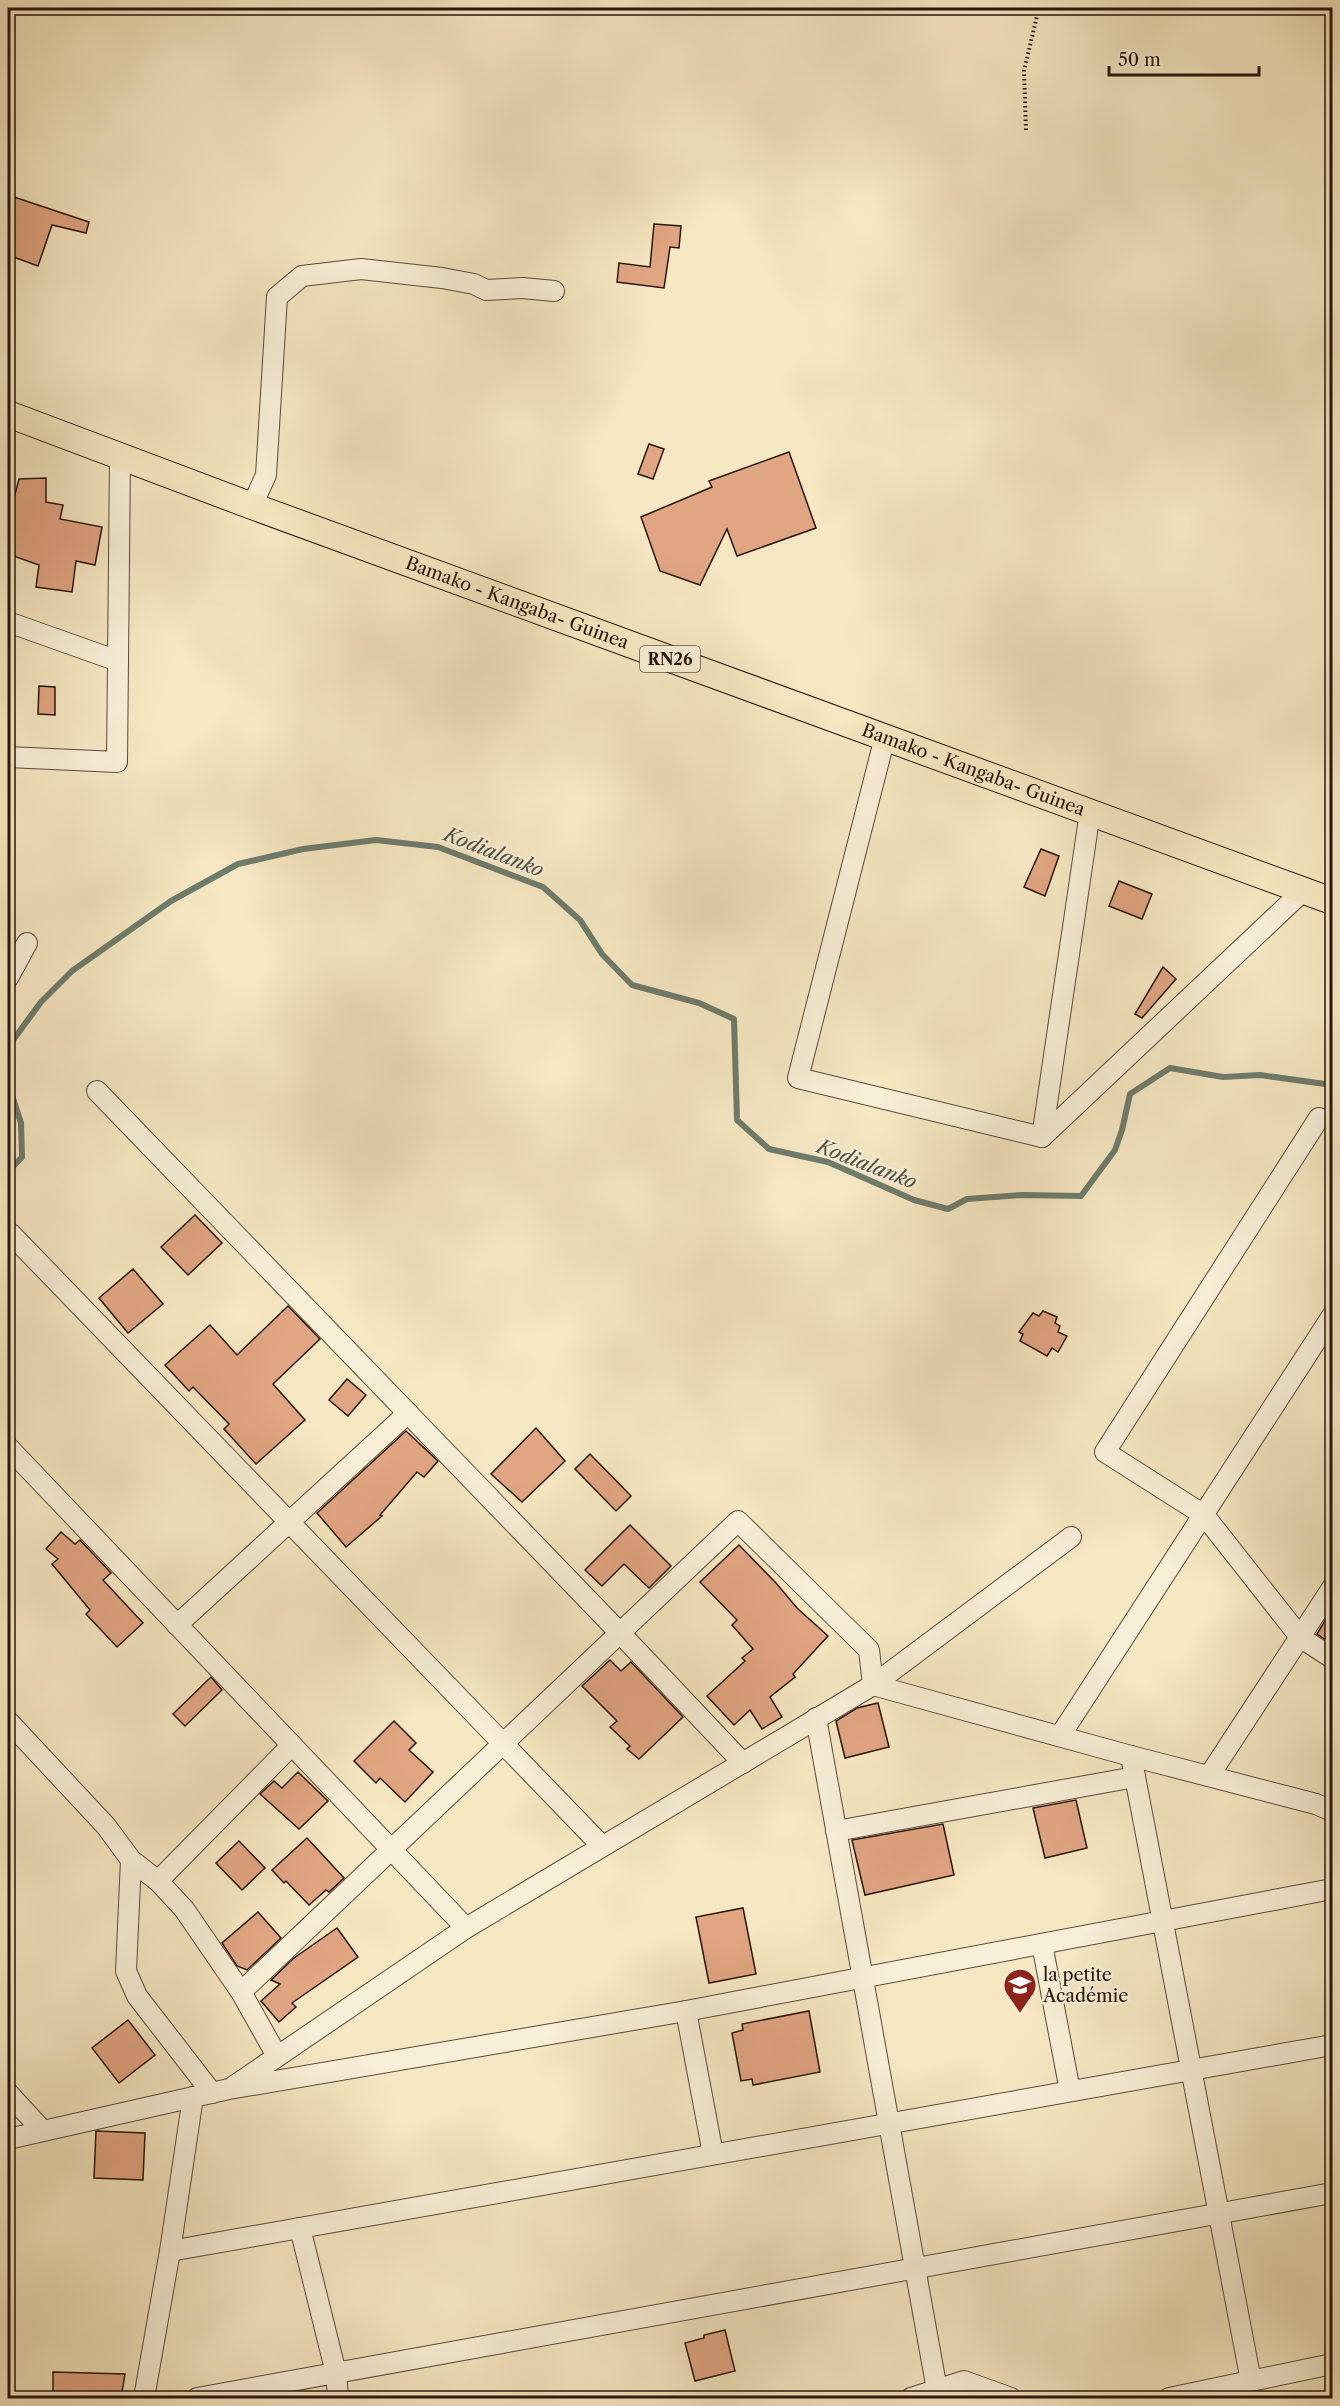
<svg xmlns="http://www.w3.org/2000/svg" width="1340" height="2406" viewBox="0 0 1340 2406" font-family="'Libre Caslon Text',serif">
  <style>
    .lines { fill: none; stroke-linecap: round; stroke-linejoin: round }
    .stream { stroke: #6e7c6c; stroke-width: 6 }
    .building { fill: #e0a581; stroke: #28150c; stroke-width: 1.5 }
    .minor-casing { stroke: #5b4a3a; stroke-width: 22 }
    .major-casing { stroke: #28150c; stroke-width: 28 }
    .path { stroke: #28150c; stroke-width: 4; stroke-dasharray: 1.5 3; stroke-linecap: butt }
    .minor { stroke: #f8efd7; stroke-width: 20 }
    .major { stroke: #f5e7c2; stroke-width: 26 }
    .labels { text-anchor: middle; stroke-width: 4.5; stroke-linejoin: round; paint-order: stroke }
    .shield { fill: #f8efd7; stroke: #665649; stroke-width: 1.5 }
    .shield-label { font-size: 16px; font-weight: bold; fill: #28150c }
    .street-label { font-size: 18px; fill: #28150c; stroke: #f8efd7 }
    .poi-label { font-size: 18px; fill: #28150c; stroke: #f8efd7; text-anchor: start }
    .water-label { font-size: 20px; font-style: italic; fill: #515144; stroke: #f8efd7 }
  </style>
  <rect width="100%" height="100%" fill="#f5e7c2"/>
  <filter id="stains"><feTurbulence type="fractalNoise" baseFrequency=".00333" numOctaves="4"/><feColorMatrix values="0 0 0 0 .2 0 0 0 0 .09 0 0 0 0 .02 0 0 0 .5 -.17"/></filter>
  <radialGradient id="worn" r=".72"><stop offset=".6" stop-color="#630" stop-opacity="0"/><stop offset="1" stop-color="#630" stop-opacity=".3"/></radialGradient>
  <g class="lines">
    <g class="stream">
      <polyline points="8,1047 41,1002 72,971 171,901 238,864 303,849 376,840 438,847 543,887 580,920 602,954 632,985 699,1003 734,1019 737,1120 769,1149 828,1162 914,1200 948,1209 967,1199 1022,1195 1081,1196 1115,1150 1122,1130 1130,1094 1170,1068 1223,1077 1260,1075 1332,1085"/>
      <polyline points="8,1083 21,1123 22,1157 8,1172"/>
    </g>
  </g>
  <g class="building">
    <polygon points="8,195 89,222 86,233 52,225 38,266 8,255"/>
    <polygon points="654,224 681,226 679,248 670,247 664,288 617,282 619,263 650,267"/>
    <polygon points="649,444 664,449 653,479 638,474"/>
    <polygon points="789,452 816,528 737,556 727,529 700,585 660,571 641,517 712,487 709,481"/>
    <polygon points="46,478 46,502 63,505 60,519 102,527 95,565 76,561 72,592 36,587 39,565 8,554 8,521 19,479"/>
    <polygon points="39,686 55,687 55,715 38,714"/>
    <polygon points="1041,849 1059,856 1045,896 1024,887"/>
    <polygon points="1119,881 1152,894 1142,919 1109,906"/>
    <polygon points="1163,967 1176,979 1142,1018 1135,1014"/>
    <polygon points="195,1215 222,1243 188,1275 161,1247"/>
    <polygon points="133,1269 163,1304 128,1333 99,1298"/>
    <polygon points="288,1306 320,1339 273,1384 305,1420 256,1464 224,1429 229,1424 193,1387 189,1391 165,1365 210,1325 237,1355"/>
    <polygon points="1043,1311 1057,1317 1055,1323 1060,1326 1058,1332 1067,1336 1058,1352 1052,1348 1047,1356 1020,1341 1023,1334 1019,1332 1033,1313 1039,1316"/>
    <polygon points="347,1379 366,1395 348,1416 329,1400"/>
    <polygon points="536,1428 565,1461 522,1502 491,1474"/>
    <polygon points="406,1431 438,1461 424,1477 417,1472 380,1515 382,1516 346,1547 317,1513"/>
    <polygon points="590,1454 631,1496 616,1511 575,1469"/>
    <polygon points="630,1525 671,1566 649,1588 624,1564 602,1586 585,1570"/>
    <polygon points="61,1532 75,1544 80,1540 111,1573 103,1580 143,1623 117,1647 86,1614 90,1610 52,1564 58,1559 46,1549"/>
    <polygon points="739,1545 776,1583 797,1608 828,1636 793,1674 795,1677 770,1697 782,1717 762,1729 750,1710 734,1725 707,1696 745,1661 742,1658 753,1649 732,1625 737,1620 700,1582"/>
    <polygon points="1332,1609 1332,1644 1317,1634"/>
    <polygon points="610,1660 621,1671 631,1662 683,1717 639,1759 627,1749 630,1746 610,1727 617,1721 582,1686"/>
    <polygon points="211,1677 222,1690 185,1726 173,1714"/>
    <polygon points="878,1703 889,1747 845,1758 836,1721 857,1708"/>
    <polygon points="394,1721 416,1743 409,1750 433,1772 405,1802 380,1778 376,1783 354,1761"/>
    <polygon points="298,1772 328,1801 299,1829 260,1794 274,1781 282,1788"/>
    <polygon points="1076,1800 1087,1848 1045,1858 1033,1808"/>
    <polygon points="943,1824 954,1875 865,1895 852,1840"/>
    <polygon points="307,1838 344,1878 329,1892 326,1890 309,1905 286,1881 284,1883 272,1870"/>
    <polygon points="239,1841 265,1868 242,1890 216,1863"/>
    <polygon points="743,1908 756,1974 709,1983 696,1917"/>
    <polygon points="258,1912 281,1938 247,1970 237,1966 222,1943"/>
    <polygon points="337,1928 358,1957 292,2003 296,2007 279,2022 261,2001 280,1984 271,1980 294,1958"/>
    <polygon points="809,2011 820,2072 753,2085 752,2079 741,2081 732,2033 743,2030 742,2024"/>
    <polygon points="128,2020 155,2055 119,2083 92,2048"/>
    <polygon points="96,2131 145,2133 143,2180 94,2178"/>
    <polygon points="725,2330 735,2371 695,2381 685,2343 704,2338 704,2335"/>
    <polygon points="53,2372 125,2374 121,2398 107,2398 107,2395 74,2395 74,2398 53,2398"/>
  </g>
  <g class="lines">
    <g class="minor-casing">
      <g id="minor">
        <polyline points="252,506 266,475 277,297 302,276 361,269 442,278 474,284 486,290 523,288 554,291"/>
        <polyline points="8,622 118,661"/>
        <polyline points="885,737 798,1078 1042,1137"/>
        <polyline points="8,757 117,762 120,457"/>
        <polyline points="8,978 27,943"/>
        <polyline points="97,1091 620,1633 743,1763"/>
        <polyline points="1319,1118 1105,1452 1204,1515 1300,1637 1332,1658"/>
        <polyline points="1042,1137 1304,890"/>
        <polyline points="1042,1137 1090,812"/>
        <polyline points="10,1233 602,1846"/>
        <polyline points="8,1447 466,1928"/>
        <polyline points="177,1625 408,1413"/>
        <polyline points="873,1685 1131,1756 1316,1804 1332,1811"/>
        <polyline points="816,1718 937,2390"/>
        <polyline points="8,1721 106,1826 131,1860 126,1971 137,1996 212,2093"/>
        <polyline points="1060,1736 1332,1316"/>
        <polyline points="1131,1756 1251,2381"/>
        <polyline points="1209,1776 1332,1588"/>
        <polyline points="836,1831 1135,1777"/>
        <polyline points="131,1860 158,1881 184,1909 241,1992 277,2056"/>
        <polyline points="158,1881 292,1745"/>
        <polyline points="1042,1944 1070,2091"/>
        <polyline points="241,1992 738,1521 869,1650 873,1685"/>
        <polyline points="686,2011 713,2154"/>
        <polyline points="234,2086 466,1928 873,1685 1071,1537"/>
        <polyline points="8,2093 42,2130"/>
        <polyline points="8,2139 229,2089 686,2011 1332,1889"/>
        <polyline points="300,2228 336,2373 338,2398"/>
        <polyline points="170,2251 1332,2045"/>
        <polyline points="144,2398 170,2251 193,2097"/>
        <polyline points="197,2398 1332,2193"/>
        <polyline points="911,2398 964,2381 1011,2398"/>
        <polyline points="1169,2398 1332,2364"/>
      </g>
    </g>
    <g class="major-casing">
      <g id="major">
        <path id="s1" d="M8 414 252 506 1332 901"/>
      </g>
    </g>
    <polyline class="path" points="1026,130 1024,71 1037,16 1040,8"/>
    <use href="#minor" class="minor"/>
    <use href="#major" class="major"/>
  </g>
  <defs>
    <g id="school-pin" transform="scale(1.725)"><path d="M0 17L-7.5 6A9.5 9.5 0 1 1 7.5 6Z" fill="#8f2418" stroke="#f8efd7"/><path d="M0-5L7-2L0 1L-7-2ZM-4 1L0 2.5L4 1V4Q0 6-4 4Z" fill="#fff"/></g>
  </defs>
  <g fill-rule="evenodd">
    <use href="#school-pin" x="1020" y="1985"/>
  </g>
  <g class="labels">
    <rect class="shield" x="640" y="646" width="60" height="26" rx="4.5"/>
    <g class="shield-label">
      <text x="670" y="665">RN26</text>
    </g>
    <g class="street-label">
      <text dy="6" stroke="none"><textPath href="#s1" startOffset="543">Bamako - Kangaba- Guinea</textPath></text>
      <text dy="6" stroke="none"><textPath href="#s1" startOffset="1029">Bamako - Kangaba- Guinea</textPath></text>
    </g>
    <g class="poi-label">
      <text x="1043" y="1981">la petite<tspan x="1043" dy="21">Académie</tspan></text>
    </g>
    <g class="water-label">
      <text transform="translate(494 852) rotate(21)" y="7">Kodialanko</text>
      <text transform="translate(867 1164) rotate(21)" y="7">Kodialanko</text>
    </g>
  </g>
  <rect width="1340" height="2406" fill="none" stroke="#f5e7c2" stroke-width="30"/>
  <rect x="9" y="9" width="1322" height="2388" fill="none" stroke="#28150c" stroke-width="3"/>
  <rect x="15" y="15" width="1310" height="2376" fill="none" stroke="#28150c" stroke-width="1.5"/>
  <path d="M1109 66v9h150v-9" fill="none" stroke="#28150c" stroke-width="3"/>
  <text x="1118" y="66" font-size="18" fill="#28150c" stroke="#f8efd7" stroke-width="4.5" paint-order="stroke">50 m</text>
  <rect width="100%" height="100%" filter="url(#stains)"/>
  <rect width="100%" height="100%" fill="url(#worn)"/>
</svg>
